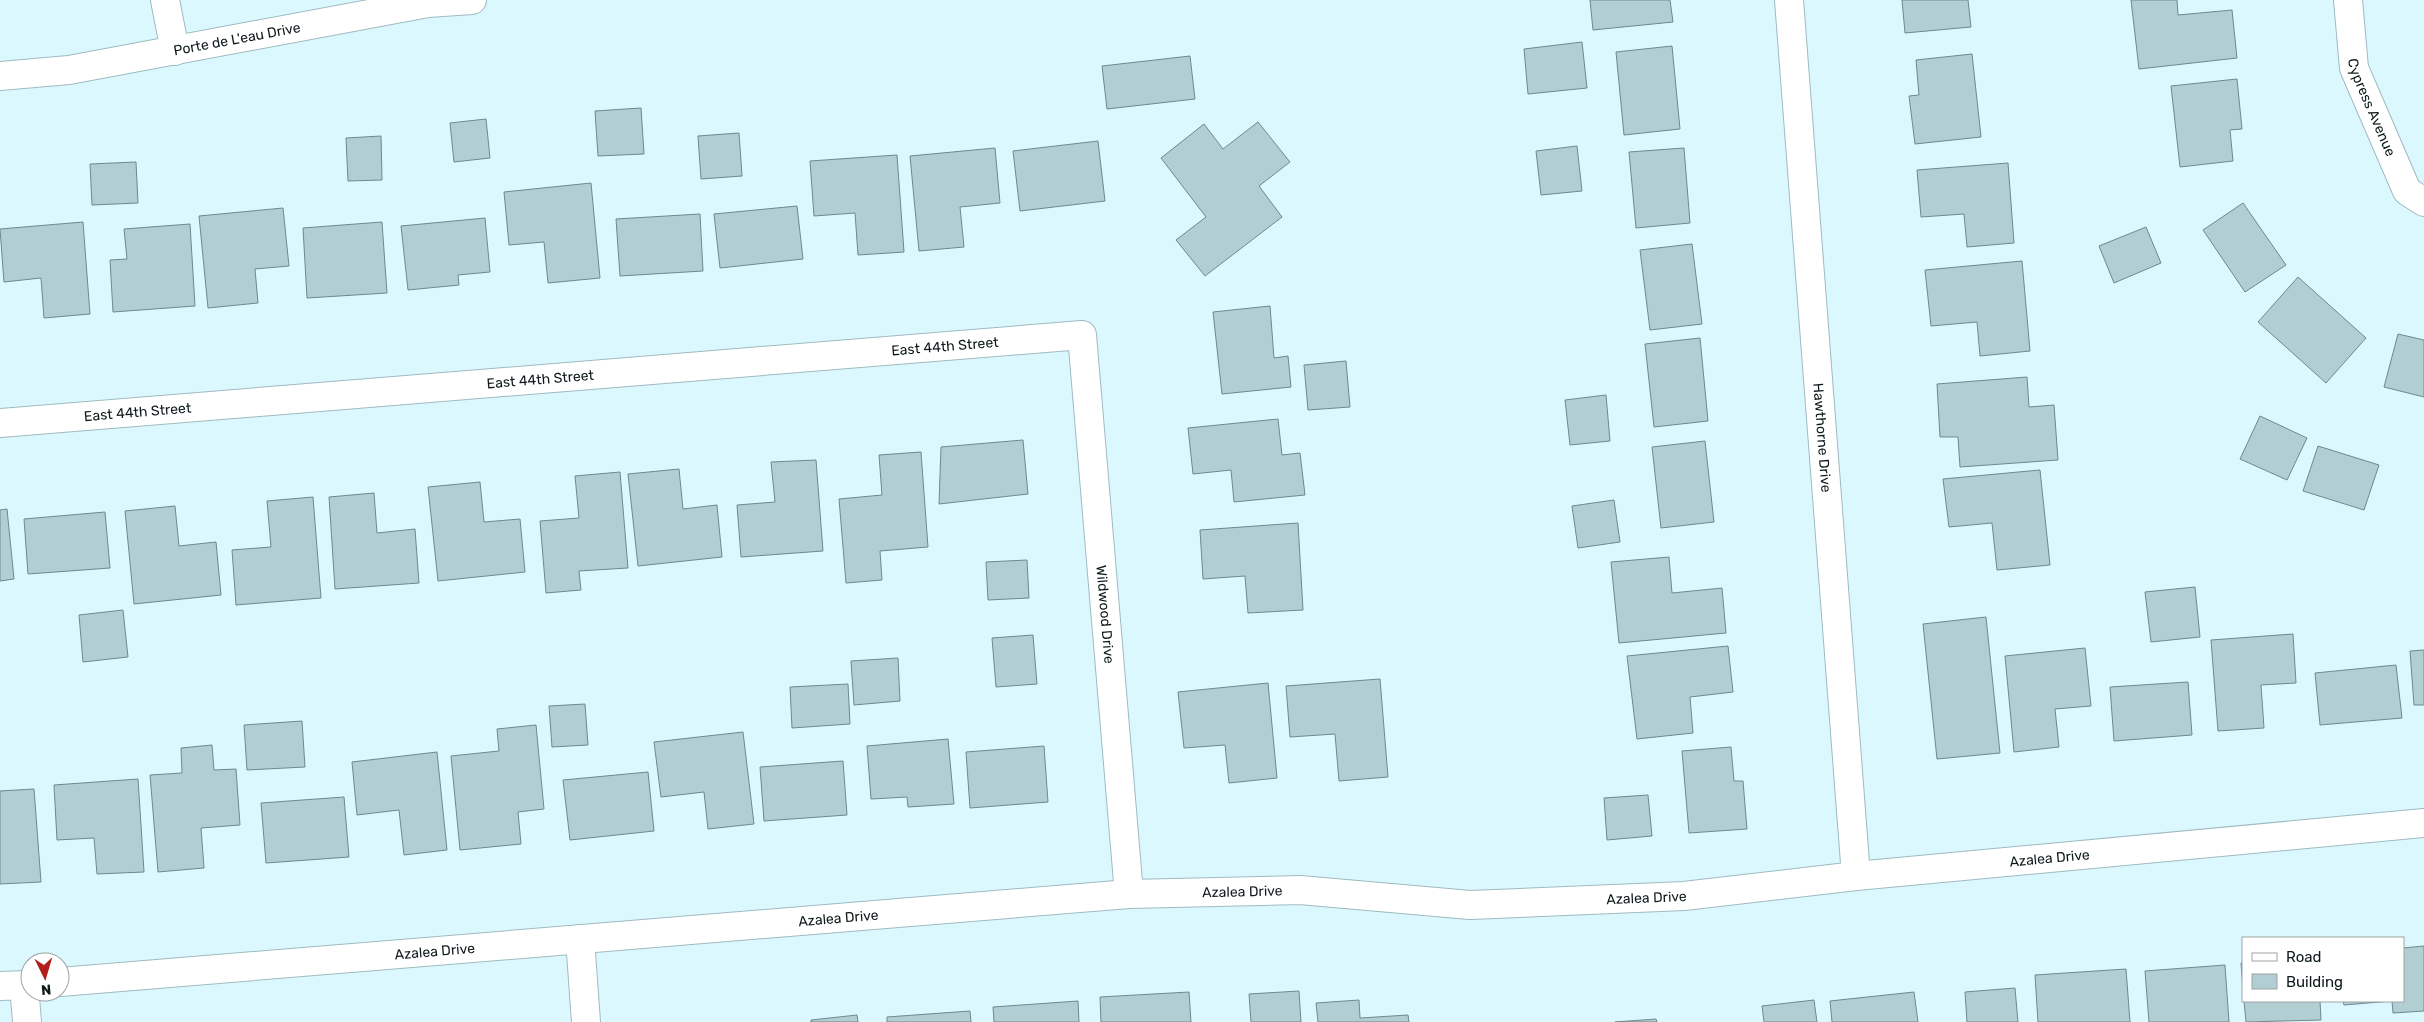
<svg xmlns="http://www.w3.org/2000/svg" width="2424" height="1022" viewBox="0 0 2424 1022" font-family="Rubik,sans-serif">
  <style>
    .building { fill: #b1ced3; stroke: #6e898e }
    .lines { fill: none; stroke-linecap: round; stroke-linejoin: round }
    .street-casing { stroke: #9fbbc0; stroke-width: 30 }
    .street { stroke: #fff; stroke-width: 28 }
    .labels { text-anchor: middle; stroke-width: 4; stroke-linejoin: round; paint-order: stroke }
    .street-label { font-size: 14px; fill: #0e191b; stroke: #fff }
  </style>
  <rect width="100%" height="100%" fill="#dbf8fe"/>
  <g class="building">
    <polygon points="1590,0 1670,0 1673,22 1593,30"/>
    <polygon points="1902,0 1968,0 1971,27 1905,33"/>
    <polygon points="2131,0 2177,0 2178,15 2232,10 2237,58 2139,69"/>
    <polygon points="1582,42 1587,88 1528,94 1524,49"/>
    <polygon points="1672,46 1680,129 1624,135 1616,52"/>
    <polygon points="1972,54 1981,137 1915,144 1909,96 1919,95 1916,60"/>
    <polygon points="1190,56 1195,99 1107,109 1102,66"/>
    <polygon points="2237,79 2242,129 2230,130 2233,161 2180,167 2171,86"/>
    <polygon points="641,108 644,154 598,156 595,111"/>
    <polygon points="486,119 490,158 454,162 450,123"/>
    <polygon points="1258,122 1290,162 1259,186 1282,217 1205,276 1176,240 1206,217 1161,158 1204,124 1223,149"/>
    <polygon points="739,133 742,176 701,179 698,136"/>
    <polygon points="381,136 382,180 348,181 346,138"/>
    <polygon points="1098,141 1105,201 1020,211 1013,151"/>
    <polygon points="1577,146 1582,191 1541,195 1536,151"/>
    <polygon points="995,148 1000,203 960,207 964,247 919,251 910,156"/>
    <polygon points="1684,148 1690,223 1636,228 1629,152"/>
    <polygon points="897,155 904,252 858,255 855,213 814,216 810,161"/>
    <polygon points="136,162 138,203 92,205 90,164"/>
    <polygon points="2008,163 2014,243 1967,247 1964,214 1921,217 1917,170"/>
    <polygon points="591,183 600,278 548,283 544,242 509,245 504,192"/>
    <polygon points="2243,203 2286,265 2245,292 2203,230"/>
    <polygon points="797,206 803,259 720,268 714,214"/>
    <polygon points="283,208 289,266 255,269 258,303 208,308 199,216"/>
    <polygon points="700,214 703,271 620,276 616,219"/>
    <polygon points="485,218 490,272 458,275 459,285 408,290 401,226"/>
    <polygon points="83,222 90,314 44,318 41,278 4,282 0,229"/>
    <polygon points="382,222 387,293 307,298 303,228"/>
    <polygon points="190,224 195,306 113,312 110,260 127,259 124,229"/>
    <polygon points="2146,227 2161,263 2114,283 2099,246"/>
    <polygon points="1692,244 1702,324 1650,330 1640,250"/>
    <polygon points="2022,261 2030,351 1980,356 1977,322 1931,326 1925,270"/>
    <polygon points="2298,277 2366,338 2326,383 2258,322"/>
    <polygon points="1270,306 1274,358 1288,356 1291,387 1222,394 1213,312"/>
    <polygon points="2398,334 2424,340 2424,397 2384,387"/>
    <polygon points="1700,338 1708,421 1654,427 1645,344"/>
    <polygon points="1346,361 1350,407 1308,410 1304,365"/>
    <polygon points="2027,377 2029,407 2054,405 2058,460 1960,467 1958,437 1940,437 1937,384"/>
    <polygon points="1606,395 1610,441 1570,445 1565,400"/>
    <polygon points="2260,416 2307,438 2287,480 2240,459"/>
    <polygon points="1278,419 1282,455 1300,453 1305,495 1234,502 1231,470 1193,474 1188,428"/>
    <polygon points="1023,440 1028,494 939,504 941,447"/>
    <polygon points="1705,441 1714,522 1661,528 1652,447"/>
    <polygon points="2318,446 2379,465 2364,510 2303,491"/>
    <polygon points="921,452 928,547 880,551 882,580 846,583 839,499 882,495 879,455"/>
    <polygon points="816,460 823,551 741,557 737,505 775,502 771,462"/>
    <polygon points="679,469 683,509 717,505 722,557 638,566 628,474"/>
    <polygon points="2040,470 2050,565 1997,570 1992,523 1949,527 1943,479"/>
    <polygon points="620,472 628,568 579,571 581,590 546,593 540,521 579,518 575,476"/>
    <polygon points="480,482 484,522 520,519 525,572 438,581 428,487"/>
    <polygon points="374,493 377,533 415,529 419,583 335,589 329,497"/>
    <polygon points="313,497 321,598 236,605 232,550 271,547 267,501"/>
    <polygon points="1614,500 1620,542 1578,548 1572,506"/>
    <polygon points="175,506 179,546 216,542 221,595 134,604 125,511"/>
    <polygon points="7,509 14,579 0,581 0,510"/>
    <polygon points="105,512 110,568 28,574 24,519"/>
    <polygon points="1298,523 1303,610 1248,613 1245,576 1203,579 1200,530"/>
    <polygon points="1669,557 1672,593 1722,588 1726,633 1619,643 1611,562"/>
    <polygon points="1027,560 1029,598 988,600 986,562"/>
    <polygon points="2195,587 2200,637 2151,642 2145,592"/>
    <polygon points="123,610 128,657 83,662 79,615"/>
    <polygon points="1986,617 2000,753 1937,759 1923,624"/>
    <polygon points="2293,634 2296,683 2261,685 2264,728 2218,731 2211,640"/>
    <polygon points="1033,635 1037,684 996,687 992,638"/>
    <polygon points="1728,646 1733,692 1690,697 1693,733 1637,739 1627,656"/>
    <polygon points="2085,648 2091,706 2055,709 2059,747 2014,752 2005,656"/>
    <polygon points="2424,650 2424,705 2414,705 2410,651"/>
    <polygon points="898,658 900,701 854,705 851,661"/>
    <polygon points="2396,665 2402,718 2320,725 2315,673"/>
    <polygon points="1380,679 1388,777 1339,781 1335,734 1290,737 1286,686"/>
    <polygon points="2188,682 2192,735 2114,741 2110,687"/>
    <polygon points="1268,683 1277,778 1229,783 1225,745 1184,748 1178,692"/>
    <polygon points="848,684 850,724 792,728 790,687"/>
    <polygon points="585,704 588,745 552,747 549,706"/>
    <polygon points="302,721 305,767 247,770 244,725"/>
    <polygon points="536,725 544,809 518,812 521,844 460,850 451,756 499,751 497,729"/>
    <polygon points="743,732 754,824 708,829 704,792 661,797 654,742"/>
    <polygon points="948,739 954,804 908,807 907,797 871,799 867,746"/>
    <polygon points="212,745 214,770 236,769 240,825 201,828 204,868 158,872 150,775 182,773 181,748"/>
    <polygon points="1044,746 1048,802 970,808 966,752"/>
    <polygon points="1731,747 1734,781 1743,781 1747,829 1689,833 1682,751"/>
    <polygon points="437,752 447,850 404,855 399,810 357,815 352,762"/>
    <polygon points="843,761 847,815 764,821 760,767"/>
    <polygon points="648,772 654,831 570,840 563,780"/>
    <polygon points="138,779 144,872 97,874 94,838 57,840 54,785"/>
    <polygon points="34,789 41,882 0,884 0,791"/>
    <polygon points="1648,795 1652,836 1607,840 1604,798"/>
    <polygon points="344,797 349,857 266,863 261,803"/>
    <polygon points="2424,946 2424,1011 2393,1013 2392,1001 2344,1005 2343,1001 2403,1001 2403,948"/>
    <polygon points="2241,963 2243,963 2243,989"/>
    <polygon points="2225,965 2229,1022 2149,1022 2145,971"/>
    <polygon points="2126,969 2130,1022 2038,1022 2035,975"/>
    <polygon points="2015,988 2018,1022 1967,1022 1965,992"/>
    <polygon points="1299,991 1301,1022 1251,1022 1249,994"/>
    <polygon points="1189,992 1191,1022 1101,1022 1100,997"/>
    <polygon points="1914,992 1918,1022 1832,1022 1830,1001"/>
    <polygon points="1359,1000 1360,1018 1408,1015 1409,1022 1318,1022 1316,1003"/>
    <polygon points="1814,1000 1817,1022 1764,1022 1762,1006"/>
    <polygon points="1078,1001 1079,1022 994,1022 993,1007"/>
    <polygon points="2244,1001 2320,1001 2321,1020 2246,1022"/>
    <polygon points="970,1011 971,1022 887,1022 887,1017"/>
    <polygon points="857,1015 858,1022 811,1022 811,1020"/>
    <polygon points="1656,1019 1657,1022 1615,1022"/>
  </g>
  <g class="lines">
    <g class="street-casing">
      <g id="street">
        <polyline points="165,0 175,51"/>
        <path id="s1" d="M1789 0 1856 876"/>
        <path id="s2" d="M2348 0 2354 68 2407 191 2424 202"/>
        <path id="s3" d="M0 76 69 70 428 3 472 0"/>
        <path id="s4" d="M0 423 1082 335 1129 894"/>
        <polyline points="580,939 586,1022"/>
        <path id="s5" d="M60 982 1129 894 1300 890 1470 905 1684 896 1856 876 2424 823"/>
        <polyline points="24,985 27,1022"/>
        <polyline points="0,986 30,985"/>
      </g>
    </g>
    <use href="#street" class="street"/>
  </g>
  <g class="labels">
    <g class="street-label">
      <text dy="5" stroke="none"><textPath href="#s3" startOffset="240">Porte de L'eau Drive</textPath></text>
      <text dy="5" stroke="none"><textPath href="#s2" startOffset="111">Cypress Avenue</textPath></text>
      <text dy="5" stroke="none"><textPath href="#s4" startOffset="948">East 44th Street</textPath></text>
      <text dy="5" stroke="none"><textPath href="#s4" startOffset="542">East 44th Street</textPath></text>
      <text dy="5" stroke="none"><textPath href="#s4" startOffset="138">East 44th Street</textPath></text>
      <text dy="5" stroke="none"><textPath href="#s1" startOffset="439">Hawthorne Drive</textPath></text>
      <text dy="5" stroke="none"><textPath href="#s4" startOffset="1366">Wildwood Drive</textPath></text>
      <text dy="5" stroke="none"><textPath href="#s5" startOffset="1996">Azalea Drive</textPath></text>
      <text dy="5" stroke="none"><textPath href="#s5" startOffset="1186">Azalea Drive</textPath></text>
      <text dy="5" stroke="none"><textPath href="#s5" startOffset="1591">Azalea Drive</textPath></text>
      <text dy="5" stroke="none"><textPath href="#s5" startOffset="781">Azalea Drive</textPath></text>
      <text dy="5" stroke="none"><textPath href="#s5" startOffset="376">Azalea Drive</textPath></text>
    </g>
  </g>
  <rect x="2242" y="937" width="162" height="65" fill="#ffffff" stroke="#9fa3a4"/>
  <rect x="2252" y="953" width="25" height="8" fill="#ffffff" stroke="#9fa3a4"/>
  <text x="2286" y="962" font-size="15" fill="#0e191b">Road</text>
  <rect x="2252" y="974" width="25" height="15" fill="#b1ced3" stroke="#9fa3a4"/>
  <text x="2286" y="987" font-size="15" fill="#0e191b">Building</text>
  <g transform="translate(45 977) rotate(175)"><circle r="24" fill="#ffffff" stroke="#9fa3a4"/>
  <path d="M0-4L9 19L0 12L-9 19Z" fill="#b01f1c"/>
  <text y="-8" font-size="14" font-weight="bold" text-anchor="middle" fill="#0e191b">N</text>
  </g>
</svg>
